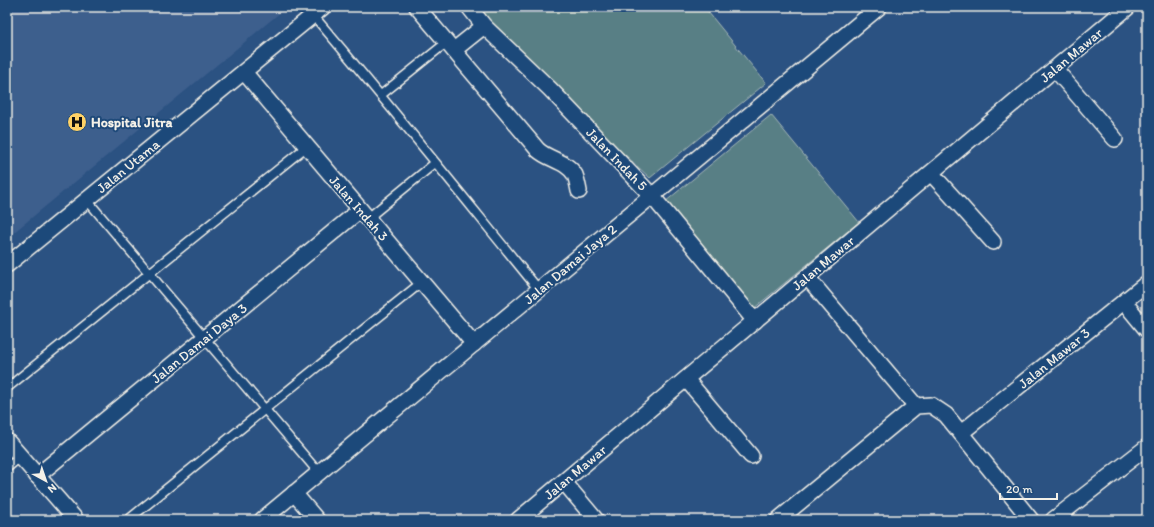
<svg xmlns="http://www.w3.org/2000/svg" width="1154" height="527" viewBox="0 0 1154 527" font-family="Itim,sans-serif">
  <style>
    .built { fill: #3e5f8d }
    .green { fill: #597f85; stroke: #a6b8b6 }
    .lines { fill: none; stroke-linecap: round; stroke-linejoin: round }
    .service-casing { stroke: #f4f1e8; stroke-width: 11 }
    .minor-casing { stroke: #f4f1e8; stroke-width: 18 }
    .service { stroke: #1f4a7a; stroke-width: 8 }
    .minor { stroke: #1f4a7a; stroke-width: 15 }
    .labels { text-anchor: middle; stroke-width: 4; stroke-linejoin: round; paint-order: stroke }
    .street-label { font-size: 14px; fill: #f4f1e8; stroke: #1f4a7a }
    .poi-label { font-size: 14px; font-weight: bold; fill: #f4f1e8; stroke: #1f4a7a; text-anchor: start }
  </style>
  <rect width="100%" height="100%" fill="#2b5282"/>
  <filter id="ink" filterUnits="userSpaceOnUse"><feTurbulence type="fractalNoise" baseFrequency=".025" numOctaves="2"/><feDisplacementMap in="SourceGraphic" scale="8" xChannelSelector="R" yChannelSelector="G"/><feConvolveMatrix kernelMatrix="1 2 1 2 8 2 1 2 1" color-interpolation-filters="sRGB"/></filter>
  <g filter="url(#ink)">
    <polygon class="built" points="7,7 287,7 7,238"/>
    <g class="green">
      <polygon points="473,7 704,7 766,83 650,178 513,51"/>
      <polygon points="771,115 859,222 753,309 665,202"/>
    </g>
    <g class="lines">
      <g class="service-casing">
        <g id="service">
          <path d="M313 15C390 105 464 198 539 290"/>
          <polyline points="381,95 447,42"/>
          <polyline points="87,200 319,473"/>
          <polyline points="368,218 435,163"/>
          <polyline points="7,388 306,147"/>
          <polyline points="7,468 21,456"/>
          <polyline points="128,520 422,282"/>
        </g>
      </g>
      <g class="minor-casing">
        <g id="minor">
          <path d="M417 7 538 150C549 160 567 161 575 175 577 180 578 186 579 191"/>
          <polyline points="469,7 484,26 550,89 652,196 755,321"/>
          <polyline points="454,50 484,26"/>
          <polyline points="1055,69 1115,139"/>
          <polyline points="244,72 474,344"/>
          <polyline points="931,173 993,242"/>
          <polyline points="7,265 323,7"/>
          <polyline points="807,277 916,406"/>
          <polyline points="1124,302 1147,330"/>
          <polyline points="686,379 751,456"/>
          <polyline points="961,433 1147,283"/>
          <polyline points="7,441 76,520"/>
          <polyline points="37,476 360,210"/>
          <polyline points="564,482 596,520"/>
          <polyline points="294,493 317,520"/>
          <polyline points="262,520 879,7"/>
          <polyline points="518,520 1128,7"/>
          <polyline points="778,520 916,406 931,405 946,415 1031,520"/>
          <polyline points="1053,520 1147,447"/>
        </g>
      </g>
      <use href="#service" class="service"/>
      <use href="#minor" class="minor"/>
    </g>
  </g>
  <defs>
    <g id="hospital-disc" transform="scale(1)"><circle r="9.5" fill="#ffd166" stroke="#1f4a7a"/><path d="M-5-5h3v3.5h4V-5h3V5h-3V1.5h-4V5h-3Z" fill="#111"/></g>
  </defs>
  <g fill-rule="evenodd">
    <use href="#hospital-disc" x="77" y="122"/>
  </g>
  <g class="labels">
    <g class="street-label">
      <text transform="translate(1071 55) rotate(-40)" y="5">Jalan Mawar</text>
      <text transform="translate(617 159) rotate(46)" y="5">Jalan Indah 5</text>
      <text transform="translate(128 166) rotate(-39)" y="5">Jalan Utama</text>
      <text transform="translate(359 208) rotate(49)" y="5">Jalan Indah 3</text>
      <text transform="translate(823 263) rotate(-40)" y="5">Jalan Mawar</text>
      <text transform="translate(570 264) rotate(-40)" y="5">Jalan Damai Jaya 2</text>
      <text transform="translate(199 343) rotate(-39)" y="5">Jalan Damai Daya 3</text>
      <text transform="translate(1054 358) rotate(-39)" y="5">Jalan Mawar 3</text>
      <text transform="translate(575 472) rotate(-40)" y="5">Jalan Mawar</text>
    </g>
    <g class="poi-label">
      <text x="91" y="127">Hospital Jitra</text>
    </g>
  </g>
  <rect width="1154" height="527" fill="none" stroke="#1f4a7a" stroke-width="24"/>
  <rect x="12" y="12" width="1130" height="503" fill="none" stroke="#f4f1e8" stroke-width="1.5" filter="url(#ink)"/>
  <g transform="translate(46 481) rotate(140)" stroke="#1f4a7a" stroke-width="3" paint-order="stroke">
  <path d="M0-3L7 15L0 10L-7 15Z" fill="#f4f1e8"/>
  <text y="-6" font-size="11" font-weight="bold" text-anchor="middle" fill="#f4f1e8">N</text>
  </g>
  <path d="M1000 493v6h57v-6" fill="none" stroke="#f4f1e8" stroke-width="2"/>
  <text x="1006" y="493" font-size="12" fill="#f4f1e8" stroke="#1f4a7a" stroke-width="3" paint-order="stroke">20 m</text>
</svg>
